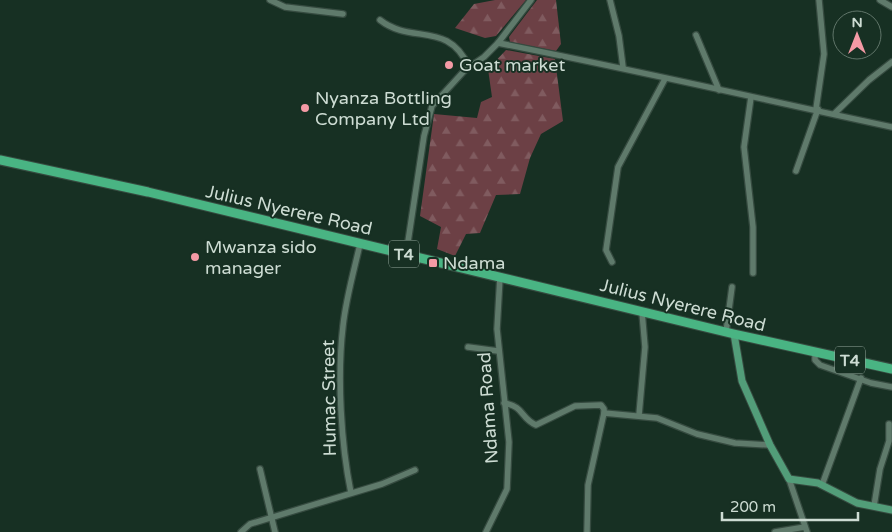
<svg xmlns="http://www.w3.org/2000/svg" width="892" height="532" viewBox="0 0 892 532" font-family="'Varela Round',sans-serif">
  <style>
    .forest { fill: url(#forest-firs) }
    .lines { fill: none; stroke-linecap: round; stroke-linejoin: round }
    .minor-casing { stroke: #364b40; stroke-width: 8 }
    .major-casing { stroke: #364b40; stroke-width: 9 }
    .highway-casing { stroke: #364b40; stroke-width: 11 }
    .minor { stroke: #5f7a6b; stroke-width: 5.5 }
    .major { stroke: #529d79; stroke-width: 7 }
    .highway { stroke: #49b483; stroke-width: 9 }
    .poi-dot { fill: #f49aa5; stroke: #173023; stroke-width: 2 }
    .labels { text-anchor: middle; stroke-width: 4; stroke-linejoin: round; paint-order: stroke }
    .shield { fill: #173023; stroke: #96a89e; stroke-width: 1 }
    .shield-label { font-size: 16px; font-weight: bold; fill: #cddcd3 }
    .poi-label { font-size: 18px; fill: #cddcd3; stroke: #173023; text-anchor: start }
    .street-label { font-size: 18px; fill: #cddcd3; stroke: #173023 }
  </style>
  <defs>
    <pattern id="forest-firs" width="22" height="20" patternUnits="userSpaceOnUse" patternTransform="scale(1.25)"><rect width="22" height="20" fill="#6c4045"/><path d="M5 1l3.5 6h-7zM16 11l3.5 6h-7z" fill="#805b5f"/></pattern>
  </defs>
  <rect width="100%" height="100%" fill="#173023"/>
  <g class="forest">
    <polygon points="495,0 526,0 496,36 485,38 455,28 474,4"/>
    <polygon points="537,0 556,0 561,44 556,51 510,42 509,37"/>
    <polygon points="506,50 555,59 563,121 541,134 530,158 520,194 496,195 480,233 466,234 455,256 437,249 441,227 420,216 434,114 477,118 481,102 492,97 488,69"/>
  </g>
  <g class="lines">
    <g class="minor-casing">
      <g id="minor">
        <polyline points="270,0 285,7 343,14"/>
        <polyline points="610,0 619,36 623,67"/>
        <polyline points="880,0 892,7"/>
        <path d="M380 20C412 45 448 20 469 67"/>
        <polyline points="696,35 719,90"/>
        <path d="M498 43C630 69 761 99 892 127"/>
        <polyline points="751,97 744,147 753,227 753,273"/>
        <polyline points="816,109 824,54 819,0"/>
        <polyline points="834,114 869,80 892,62"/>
        <polyline points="796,171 818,109"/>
        <polyline points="406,255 424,136 432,106 465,70 484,57 498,43 531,0"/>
        <polyline points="612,262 606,250 618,167 665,79"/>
        <polyline points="726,332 732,287"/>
        <polyline points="468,347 498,351"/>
        <polyline points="815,352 815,360 820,365 871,383 892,387"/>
        <path d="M504 403C525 407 520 418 536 425L575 406 601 405 604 409V413"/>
        <polyline points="639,415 645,347 642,312"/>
        <polyline points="260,469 275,532"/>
        <polyline points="789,479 807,532"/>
        <polyline points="822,485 861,378"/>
        <path d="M351 493C341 444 337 377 343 326 346 298 354 271 360 244"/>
        <polyline points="874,506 880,469 889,441 889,424"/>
        <polyline points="241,532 250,524 382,484 415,470"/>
        <polyline points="486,532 507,489 509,442 497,329 500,277"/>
        <polyline points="587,532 588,485 604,413 657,418 697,434 735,443 770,445"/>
        <polyline points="775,532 805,527"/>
      </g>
    </g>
    <g class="major-casing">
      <polyline id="major" points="734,334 742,381 770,445 789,479 818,483 857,503 892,510"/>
    </g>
    <g class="highway-casing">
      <polyline id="highway" points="0,160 148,192 734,334 892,369"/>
    </g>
    <use href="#minor" class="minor"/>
    <use href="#major" class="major"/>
    <use href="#highway" class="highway"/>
  </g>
  <g class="poi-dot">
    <circle cx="449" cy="65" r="5"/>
    <circle cx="305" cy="108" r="5"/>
    <circle cx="195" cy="257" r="5"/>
    <rect x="428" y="258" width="10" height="10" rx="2.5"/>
  </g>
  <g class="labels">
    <g class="shield">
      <rect x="389" y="240.5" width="30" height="27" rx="4"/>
      <rect x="835" y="346.5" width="30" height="27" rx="4"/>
    </g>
    <g class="shield-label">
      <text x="404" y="260">T4</text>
      <text x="850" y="366">T4</text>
    </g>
    <g class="poi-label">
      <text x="459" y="71">Goat market</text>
      <text x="315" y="104">Nyanza Bottling<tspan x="315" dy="21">Company Ltd</tspan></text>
      <text x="205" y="253">Mwanza sido<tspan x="205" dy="21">manager</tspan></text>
      <text x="443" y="269">Ndama</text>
    </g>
    <g class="street-label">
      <text transform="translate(289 210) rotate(13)" y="6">Julius Nyerere Road</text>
      <text transform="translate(683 305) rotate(14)" y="6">Julius Nyerere Road</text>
      <text transform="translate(329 398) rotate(-91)" y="6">Humac Street</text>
      <text transform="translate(488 408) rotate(-94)" y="6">Ndama Road</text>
    </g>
  </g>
  <g transform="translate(857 35)"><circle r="24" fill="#173023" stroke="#607569"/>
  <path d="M0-4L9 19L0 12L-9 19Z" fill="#f49aa5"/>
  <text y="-8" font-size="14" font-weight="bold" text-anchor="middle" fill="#cddcd3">N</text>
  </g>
  <path d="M722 512v8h136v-8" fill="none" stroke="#cddcd3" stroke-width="2.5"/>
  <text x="730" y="512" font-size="15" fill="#cddcd3" stroke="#173023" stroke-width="4" paint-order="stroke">200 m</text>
</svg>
